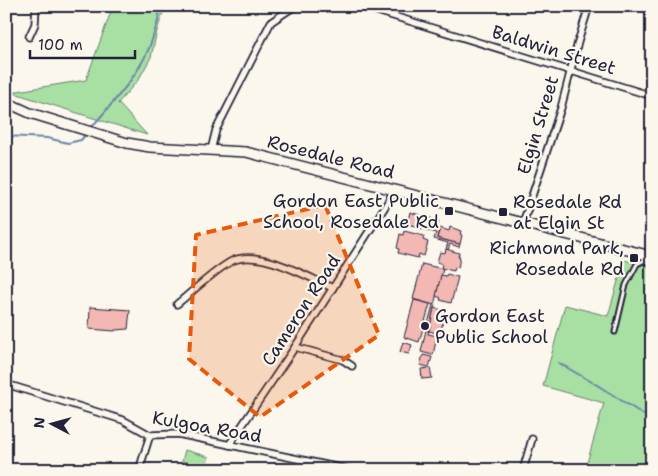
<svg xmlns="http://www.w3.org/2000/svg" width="658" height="476" viewBox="0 0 658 476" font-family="'Shantell Sans',sans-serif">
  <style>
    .green { fill: #a8dfa3; stroke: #65806f }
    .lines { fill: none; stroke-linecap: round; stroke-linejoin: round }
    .stream { stroke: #6b85ab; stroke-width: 2 }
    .building { fill: #f4b8b4; stroke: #22223b }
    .lane-casing { stroke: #22223b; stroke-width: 7 }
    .street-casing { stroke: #22223b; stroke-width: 9 }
    .secondary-casing { stroke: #22223b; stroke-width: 12 }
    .lane { stroke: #fbf7ec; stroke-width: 3 }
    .street { stroke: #fbf7ec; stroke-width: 5.5 }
    .secondary { stroke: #fbf7ec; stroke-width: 9 }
    .marked { fill: #e8590c; fill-opacity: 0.2; stroke: #e8590c; stroke-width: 4; stroke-dasharray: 10 6; stroke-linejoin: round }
    .poi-dot { fill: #22223b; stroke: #fbf7ec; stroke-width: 2 }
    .labels { text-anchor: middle; stroke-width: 4.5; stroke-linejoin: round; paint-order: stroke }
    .street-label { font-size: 18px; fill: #22223b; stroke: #fbf7ec }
    .poi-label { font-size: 18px; fill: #22223b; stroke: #fbf7ec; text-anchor: end }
  </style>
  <rect width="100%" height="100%" fill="#fbf7ec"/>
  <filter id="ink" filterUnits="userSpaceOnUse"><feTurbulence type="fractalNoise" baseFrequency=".02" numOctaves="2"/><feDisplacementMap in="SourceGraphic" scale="10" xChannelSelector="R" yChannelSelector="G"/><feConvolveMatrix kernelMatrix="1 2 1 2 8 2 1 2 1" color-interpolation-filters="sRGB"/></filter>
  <g filter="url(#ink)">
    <g class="green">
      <polygon points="113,6 165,6 157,31 151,57 139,79 118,103 147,135 11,92 86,80"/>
      <polygon points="624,260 652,267 652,470 585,470 604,403 543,386 565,305 608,316"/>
      <polygon points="185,450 209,457 205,468 182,461"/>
    </g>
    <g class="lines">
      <g class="stream">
        <path d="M90 129C113 102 141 74 152 40 156 29 159 18 161 6"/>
        <polyline points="6,136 47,138 68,143 81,140 87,133"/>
        <polyline points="559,363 597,385 652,420"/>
      </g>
    </g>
    <g class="building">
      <polygon points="410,212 439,221 436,231 407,224"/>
      <polygon points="417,226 436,231 436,229 439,230 437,238 460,244 459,247 450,244 448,250 446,249 448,243 434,239 436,233 416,227"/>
      <polygon points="450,227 461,231 460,234 462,235 460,244 437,238 440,228 449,231"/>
      <polygon points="404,231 424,236 423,240 428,242 424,256 419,254 418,258 398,253 399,249 397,248 400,234 403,235"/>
      <polygon points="446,249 459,253 458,257 460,257 458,268 455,267 454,271 441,268 442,264 437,262 440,252 445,253"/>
      <polygon points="422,264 443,269 434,305 413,299"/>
      <polygon points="447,274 458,277 451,303 440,300 441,298 436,296 441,275 446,276"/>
      <polygon points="414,300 430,304 419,342 404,337"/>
      <polygon points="435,304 429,331 426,330 433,305"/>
      <polygon points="90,307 130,310 128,329 115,330 115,331 89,329"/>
      <polygon points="434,308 446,311 440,334 429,331"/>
      <polygon points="426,330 429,331 428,334 437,336 433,355 421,352"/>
      <polygon points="403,342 412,345 409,354 400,352"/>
      <polygon points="423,355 432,357 429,367 420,365"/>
      <polygon points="430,368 432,378 422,379 421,369"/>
    </g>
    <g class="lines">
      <g class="lane-casing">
        <polyline id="lane" points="615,332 626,285 637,264 647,259"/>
      </g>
      <g class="street-casing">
        <g id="street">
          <polyline points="361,6 652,96"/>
          <polyline points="29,37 35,24 36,6"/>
          <polyline points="211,150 216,130 271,22 295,6"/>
          <polyline points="523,223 561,108 578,42 589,6"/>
          <path d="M177 304C192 292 216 269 232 261 259 248 307 277 333 288"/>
          <polyline points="295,347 343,360 352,366"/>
          <polyline points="6,384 123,420 150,435 178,434 350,470"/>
          <polyline points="229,445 295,347 386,205 394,190"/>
          <polyline points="139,470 150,435"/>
          <polyline points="523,470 532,439"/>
        </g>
      </g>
      <g class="secondary-casing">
        <g id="secondary">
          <polyline points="6,102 30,113 127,143 150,147 246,152 647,255"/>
          <polyline points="647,255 647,259 652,262"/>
        </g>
      </g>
      <use href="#lane" class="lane"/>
      <use href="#street" class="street"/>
      <use href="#secondary" class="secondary"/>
    </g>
  </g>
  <path class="marked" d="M325 205 379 335 260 417 189 359 196 235Z"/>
  <g class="poi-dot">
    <rect x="444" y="206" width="10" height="10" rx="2.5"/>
    <rect x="498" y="207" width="10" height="10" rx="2.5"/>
    <rect x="629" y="253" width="10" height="10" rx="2.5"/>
    <circle cx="425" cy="326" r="5"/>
  </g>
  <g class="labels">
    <g class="street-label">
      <text transform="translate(554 50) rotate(17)" y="6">Baldwin Street</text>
      <text transform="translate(538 125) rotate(-73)" y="6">Elgin Street</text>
      <text transform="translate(331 157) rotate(14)" y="6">Rosedale Road</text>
      <text transform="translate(301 310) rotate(-57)" y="6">Cameron Road</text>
      <text transform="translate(207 427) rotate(10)" y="6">Kulgoa Road</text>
    </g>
    <g class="poi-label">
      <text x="439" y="207">Gordon East Public<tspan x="439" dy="21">School, Rosedale Rd</tspan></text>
      <text x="513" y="208" text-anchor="start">Rosedale Rd<tspan x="513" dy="21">at Elgin St</tspan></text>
      <text x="624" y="254">Richmond Park,<tspan x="624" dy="21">Rosedale Rd</tspan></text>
      <text x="435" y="322" text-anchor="start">Gordon East<tspan x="435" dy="21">Public School</tspan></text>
    </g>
  </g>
  <rect width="658" height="476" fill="none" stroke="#fbf7ec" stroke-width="25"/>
  <rect x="12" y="12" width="633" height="451" fill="none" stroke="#22223b" stroke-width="2" filter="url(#ink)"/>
  <g transform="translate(52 424) rotate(276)" stroke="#fbf7ec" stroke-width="4" paint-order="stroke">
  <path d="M0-4L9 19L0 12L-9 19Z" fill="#22223b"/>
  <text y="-8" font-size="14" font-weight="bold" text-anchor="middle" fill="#22223b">N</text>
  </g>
  <path d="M30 50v8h105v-8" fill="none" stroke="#22223b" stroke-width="2.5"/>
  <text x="38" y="50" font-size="15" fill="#22223b" stroke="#fbf7ec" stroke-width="4" paint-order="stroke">100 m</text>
</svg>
